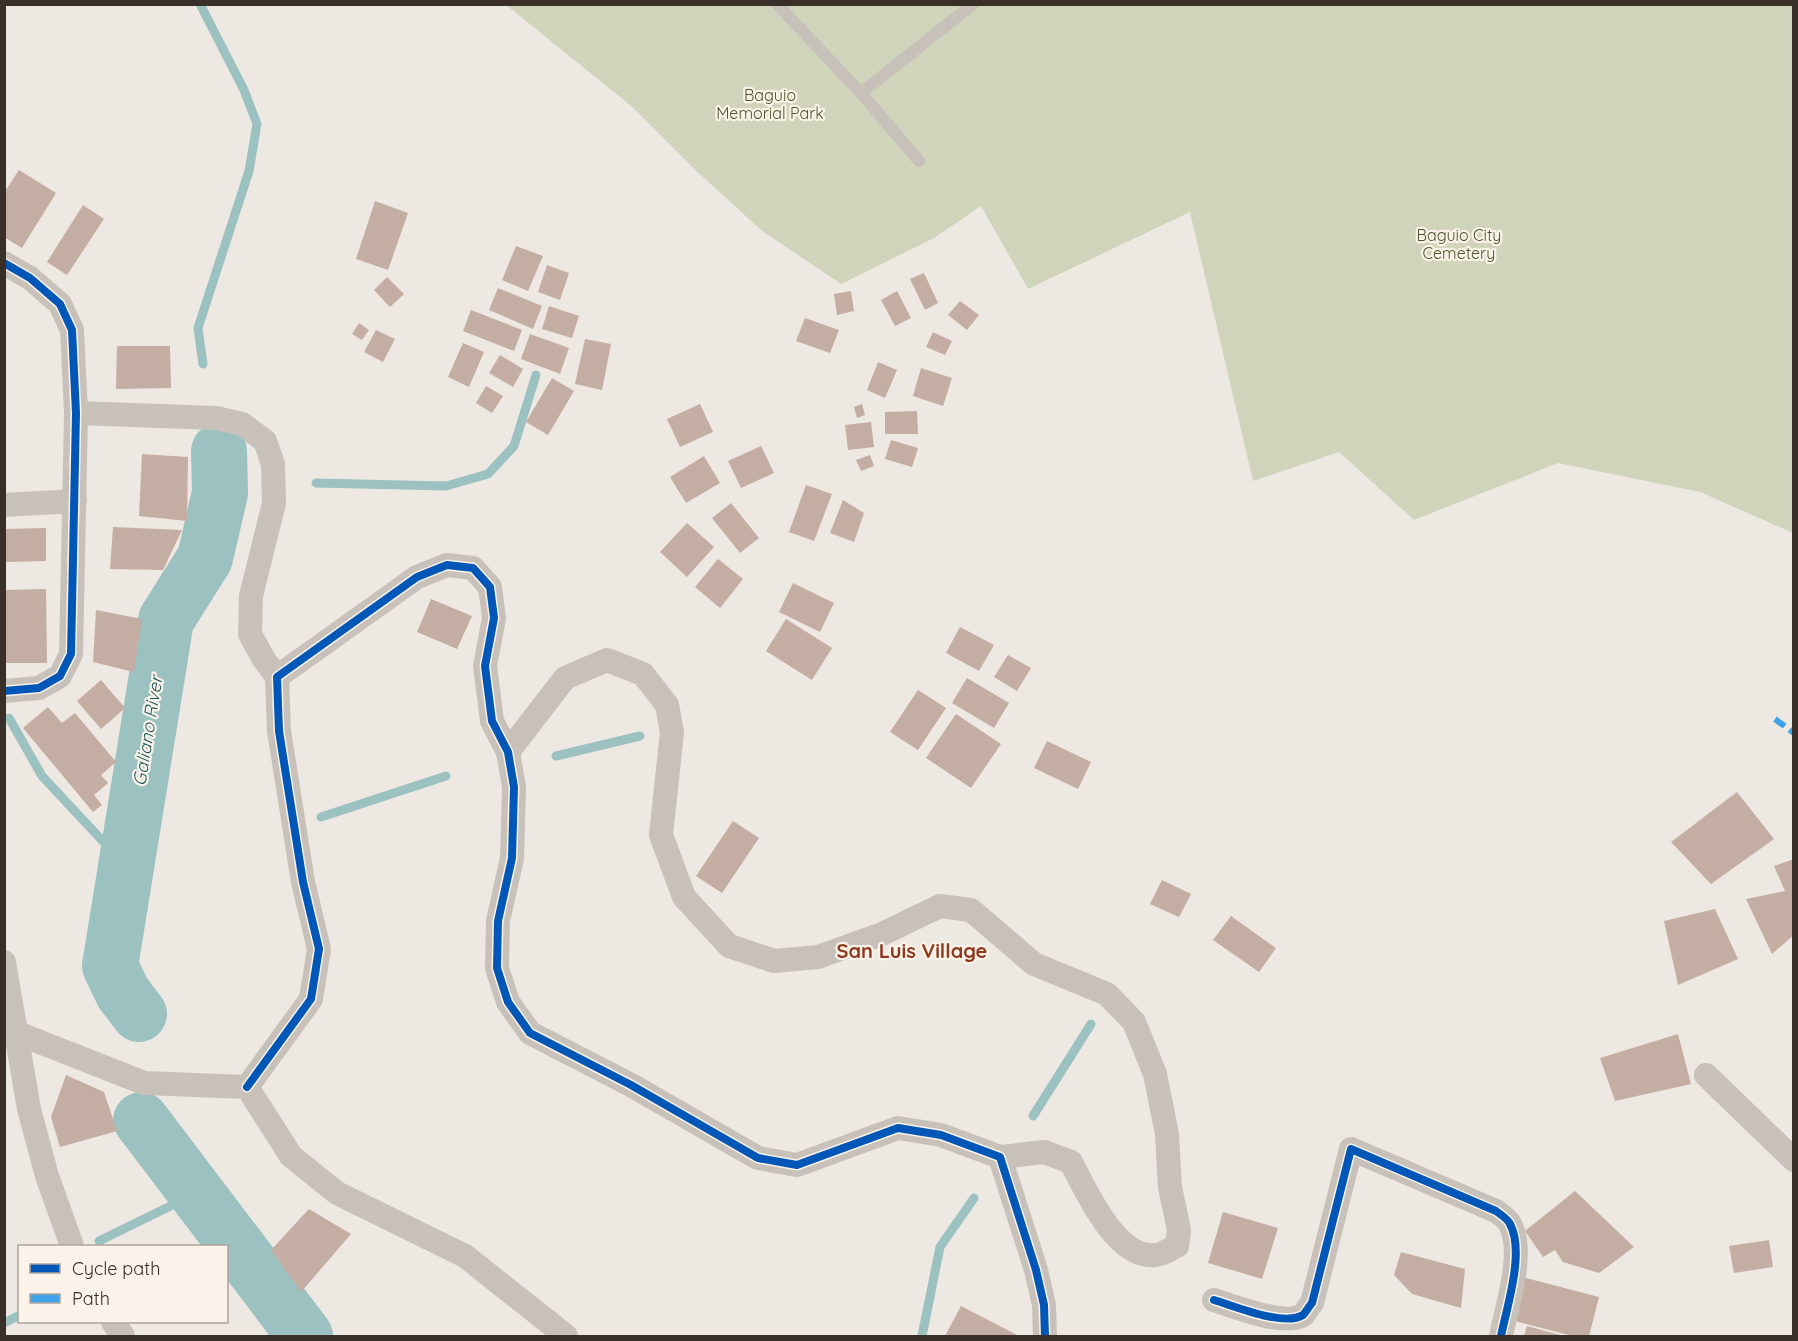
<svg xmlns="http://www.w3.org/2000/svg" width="1798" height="1341" viewBox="0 0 1798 1341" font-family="Quicksand,sans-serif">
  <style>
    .green { fill: #cfd4bb }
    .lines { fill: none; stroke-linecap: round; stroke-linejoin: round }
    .stream { stroke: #9cc1c1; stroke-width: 9 }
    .river { stroke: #9cc1c1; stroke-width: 56 }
    .building { fill: #c4ada2 }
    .lane { stroke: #c8c1ba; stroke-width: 12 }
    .street { stroke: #c8c1ba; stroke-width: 24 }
    .quiet { stroke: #3fa3eb; stroke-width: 6; stroke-dasharray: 12 6; stroke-linecap: butt }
    .cycleway-casing { stroke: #fbf3e9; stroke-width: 11 }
    .cycleway { stroke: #0057b8; stroke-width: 8 }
    .labels { text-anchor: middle; stroke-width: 4.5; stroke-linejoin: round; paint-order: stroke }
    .park-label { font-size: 16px; fill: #47592a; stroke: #fbf3e9 }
    .water-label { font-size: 18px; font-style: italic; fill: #1a585e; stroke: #fbf3e9 }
    .quarter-label { font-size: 20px; font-weight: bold; fill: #8e391b; stroke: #fbf3e9 }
  </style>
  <rect width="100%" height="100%" fill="#eee8e2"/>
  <polygon class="green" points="506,5 1793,5 1793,533 1700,492 1558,463 1414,520 1339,452 1253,481 1190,212 1028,289 981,206 934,238 841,284 761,230 692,167 630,105"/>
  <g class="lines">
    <g class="stream">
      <polyline points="200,4 244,90 257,124 249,171 198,328 203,364"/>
      <polyline points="316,483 446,486 488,474 514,446 536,375"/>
      <polyline points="9,718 42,776 126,866"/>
      <polyline points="556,756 640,736"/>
      <polyline points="321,817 446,776"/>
      <polyline points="1033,1116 1091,1024"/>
      <polyline points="99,1241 197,1193"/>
      <polyline points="4,1323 20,1315"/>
      <polyline points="922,1336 940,1247 974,1198"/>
    </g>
    <g class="river">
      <polyline points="139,1014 123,993 110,966 166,620 205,558 220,493 219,451"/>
      <polyline points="141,1120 305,1336"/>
    </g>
  </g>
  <g class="building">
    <polygon points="19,170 56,193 22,248 4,237 4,193"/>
    <polygon points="375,201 408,213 388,270 356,259"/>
    <polygon points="83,205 104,219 67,275 47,262"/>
    <polygon points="516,246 543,256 528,291 502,280"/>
    <polygon points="547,265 569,273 560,300 538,292"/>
    <polygon points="924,273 938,303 925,310 910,279"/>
    <polygon points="387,277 404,294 390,307 374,290"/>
    <polygon points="498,288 542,306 533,329 489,310"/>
    <polygon points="851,291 854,311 837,315 834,294"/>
    <polygon points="897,291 911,318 895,326 881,300"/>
    <polygon points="960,301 979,315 967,330 948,315"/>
    <polygon points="549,306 579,316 572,338 542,329"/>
    <polygon points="471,310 522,330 514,351 463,331"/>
    <polygon points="805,318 839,330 830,353 796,341"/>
    <polygon points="359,323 369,330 362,340 352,334"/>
    <polygon points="376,330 395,339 383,362 364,352"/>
    <polygon points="933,332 952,341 945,355 926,347"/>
    <polygon points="530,334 569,348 560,374 521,359"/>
    <polygon points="585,339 611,344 602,390 575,384"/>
    <polygon points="463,343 484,352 469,387 448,377"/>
    <polygon points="117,346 170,346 171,388 116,389"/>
    <polygon points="500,355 523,369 513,387 489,373"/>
    <polygon points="878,362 897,370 885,398 867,390"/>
    <polygon points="921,368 952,378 943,406 913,396"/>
    <polygon points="552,378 574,391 548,435 526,422"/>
    <polygon points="486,386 503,396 492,413 476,403"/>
    <polygon points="700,404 713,432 680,447 667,419"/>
    <polygon points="862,404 865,415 857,418 854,407"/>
    <polygon points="917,411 918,434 885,434 885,412"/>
    <polygon points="871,422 874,447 848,450 845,425"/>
    <polygon points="891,440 918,448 912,467 885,459"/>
    <polygon points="761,446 774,473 741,488 728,461"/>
    <polygon points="142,454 188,457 187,521 139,516"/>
    <polygon points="870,455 874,466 861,471 856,460"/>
    <polygon points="704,456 720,483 686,503 670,477"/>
    <polygon points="806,485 832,494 814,541 789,532"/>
    <polygon points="843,500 864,513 854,542 830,533"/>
    <polygon points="731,503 759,538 740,553 712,518"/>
    <polygon points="687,523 714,547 687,577 660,552"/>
    <polygon points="113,527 182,530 163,570 110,569"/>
    <polygon points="46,528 46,561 4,562 4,529"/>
    <polygon points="718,559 743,579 720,608 695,587"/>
    <polygon points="793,583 834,603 820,632 779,612"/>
    <polygon points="46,589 47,663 5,663 4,590"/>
    <polygon points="431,599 472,616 457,649 417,632"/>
    <polygon points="96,610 142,619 134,672 93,662"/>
    <polygon points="786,619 832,648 812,680 766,651"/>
    <polygon points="960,627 994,645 979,671 946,653"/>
    <polygon points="1008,655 1031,668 1017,691 994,677"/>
    <polygon points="967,678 1009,703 994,728 952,703"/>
    <polygon points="101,680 125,708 101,729 77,701"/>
    <polygon points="918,690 946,708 918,750 890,732"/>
    <polygon points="48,707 62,723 75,713 116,762 101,775 108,783 94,795 102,805 93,812 23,728"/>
    <polygon points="956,714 1001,744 971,788 926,758"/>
    <polygon points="1047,741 1091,762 1078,789 1034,768"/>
    <polygon points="1737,792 1774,839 1711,884 1671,842"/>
    <polygon points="733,821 759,838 722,893 696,876"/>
    <polygon points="1794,859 1794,935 1772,954 1746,899 1785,891 1774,866"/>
    <polygon points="1162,880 1191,894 1179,917 1150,904"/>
    <polygon points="1715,909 1738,959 1678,985 1664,921"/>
    <polygon points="1231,916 1276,948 1259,972 1213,940"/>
    <polygon points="1678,1034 1691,1084 1615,1101 1600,1058"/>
    <polygon points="66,1075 104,1092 117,1131 60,1147 51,1117"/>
    <polygon points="1575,1191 1634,1247 1599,1273 1563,1262 1555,1250 1543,1257 1525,1231"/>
    <polygon points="309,1209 351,1234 301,1292 271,1250"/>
    <polygon points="1223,1212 1278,1228 1262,1279 1208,1263"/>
    <polygon points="1769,1240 1773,1267 1734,1273 1729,1246"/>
    <polygon points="1401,1252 1465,1269 1461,1308 1412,1294 1394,1275"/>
    <polygon points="1518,1276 1599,1297 1589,1336 1573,1336 1507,1319"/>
    <polygon points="961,1306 1019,1336 945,1336"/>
    <polygon points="1527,1326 1564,1336 1524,1336"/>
  </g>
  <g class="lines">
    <g class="lane">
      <polyline points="777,4 861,93 919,161"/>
      <polyline points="861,93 973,4"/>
    </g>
    <g class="street">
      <polyline points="4,263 30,278 60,304 72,330 76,413 71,654 60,676 39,688 4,691"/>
      <polyline points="76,413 216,418 242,424 265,441 273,464 274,503 251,596 250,634 263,658 277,677"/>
      <polyline points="4,505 75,501"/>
      <path d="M508 752 565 678 607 660 643 674 667 705 672 732 661 835 684 897 729 946 774 961 818 957 882 934 940 906 971 910 1034 964 1107 994 1134 1022 1155 1074 1167 1134 1170 1187 1179 1230 1177 1246C1170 1249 1162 1255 1155 1255 1116 1259 1086 1191 1071 1162L1044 1152 1000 1157"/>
      <polyline points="4,962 29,1109 47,1176 72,1246"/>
      <polyline points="17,1033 144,1083 247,1087 291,1156 337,1193 465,1256 566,1336"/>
      <polyline points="1706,1075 1794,1160"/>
      <polyline points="247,1087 311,999 319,949 303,882 279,731 277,677 417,577 447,565 473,568 490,587 494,618 485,666 492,721 508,752 514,787 512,858 498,921 497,968 508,1002 530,1033 631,1085 758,1158 797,1165 898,1128 941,1135 1000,1157 1036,1270 1044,1305 1045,1336"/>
      <path d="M1214 1300C1234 1306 1284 1327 1303 1315 1306 1312 1309 1306 1312 1303L1351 1149 1496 1211C1501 1215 1508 1219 1510 1224 1525 1252 1507 1306 1501 1336"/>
      <polyline points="113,1322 123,1336"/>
    </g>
    <polyline class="quiet" points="1775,719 1794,733"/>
    <g class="cycleway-casing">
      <g id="cycleway">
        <polyline points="4,263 30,278 60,304 72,330 76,413 71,654 60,676 39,688 4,691"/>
        <polyline points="247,1087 311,999 319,949 303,882 279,731 277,677 417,577 447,565 473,568 490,587 494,618 485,666 492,721 508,752 514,787 512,858 498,921 497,968 508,1002 530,1033 631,1085 758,1158 797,1165 898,1128 941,1135 1000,1157 1036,1270 1044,1305 1045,1336"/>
        <path d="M1214 1300C1234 1306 1284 1327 1303 1315 1306 1312 1309 1306 1312 1303L1351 1149 1496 1211C1501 1215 1508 1219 1510 1224 1525 1252 1507 1306 1501 1336"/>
      </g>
    </g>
    <use href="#cycleway" class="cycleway"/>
  </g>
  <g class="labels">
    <g class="park-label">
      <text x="770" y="101">Baguio<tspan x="770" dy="18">Memorial Park</tspan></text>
      <text x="1459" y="241">Baguio City<tspan x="1459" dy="18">Cemetery</tspan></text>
    </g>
    <g class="water-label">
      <text transform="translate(148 731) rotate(-81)" y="6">Galiano River</text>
    </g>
    <g class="quarter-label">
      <text x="912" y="958">San Luis Village</text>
    </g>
  </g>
  <rect width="1798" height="1341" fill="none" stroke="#392e28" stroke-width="12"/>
  <rect x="18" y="1245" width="210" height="78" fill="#fbf3e9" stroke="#ada49c" stroke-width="1.5"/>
  <rect x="30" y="1264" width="30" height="9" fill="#0057b8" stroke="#ada49c" stroke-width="1.5"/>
  <text x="72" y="1275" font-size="18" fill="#392e28">Cycle path</text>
  <rect x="30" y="1294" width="30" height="9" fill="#3fa3eb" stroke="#ada49c" stroke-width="1.5"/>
  <text x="72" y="1305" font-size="18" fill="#392e28">Path</text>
</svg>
